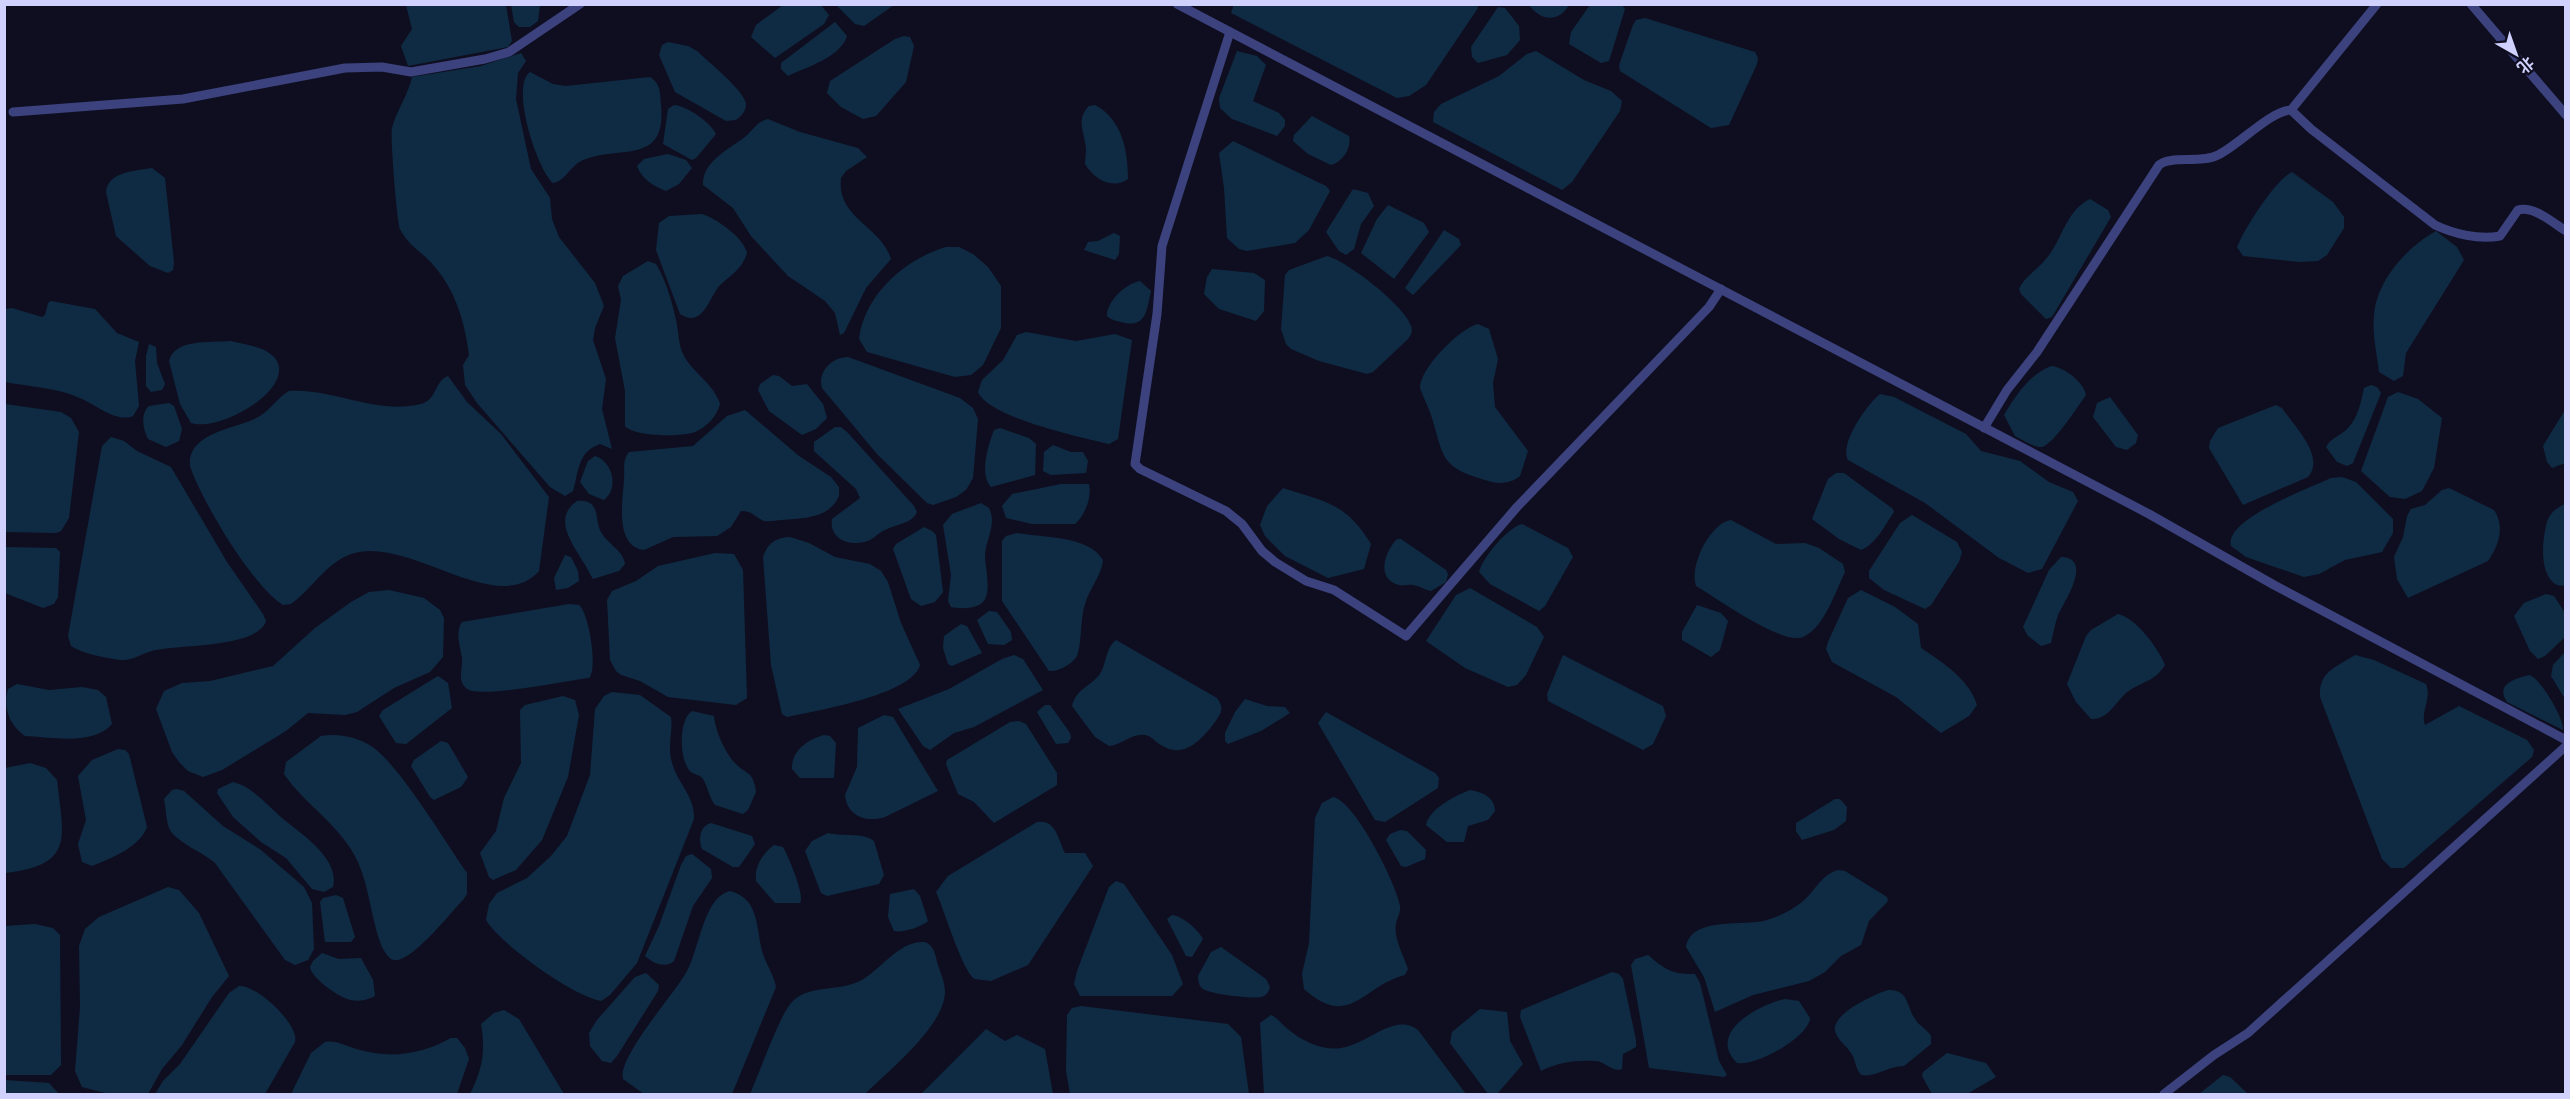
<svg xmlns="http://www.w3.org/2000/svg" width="2570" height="1099" viewBox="0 0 2570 1099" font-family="Inter,'Noto Sans SC',sans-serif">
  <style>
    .water { fill: #0f2b43 }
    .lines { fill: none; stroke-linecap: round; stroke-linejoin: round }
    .minor { stroke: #3b427d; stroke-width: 9 }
  </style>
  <rect width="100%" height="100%" fill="#0f0e20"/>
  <g class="water">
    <polygon points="1234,4 1477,4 1478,8 1426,85 1409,96 1397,98 1231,13"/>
    <polygon points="1621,4 1625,9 1609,61 1601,63 1569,44 1571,32 1590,5"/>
    <polygon points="406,5 506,5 512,41 508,47 408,66 401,46 412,29"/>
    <polygon points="511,5 540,5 538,21 530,27 519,27 514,22"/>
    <polygon points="783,5 821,5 829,15 824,24 775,58 751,37 756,25"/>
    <polygon points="836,5 894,5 864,26 855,24"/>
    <path d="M1529 5H1569C1558 23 1541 21 1529 5Z"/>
    <polygon points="1498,7 1505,8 1519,26 1520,40 1507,55 1478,63 1472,57 1471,47"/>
    <polygon points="1645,18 1755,52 1758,58 1757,64 1729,125 1711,128 1620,71 1619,65 1633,25 1636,20"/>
    <path d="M835 22 847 36C840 58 806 67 788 76L781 69V63Z"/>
    <polygon points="904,36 910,37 914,46 906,82 876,116 863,119 841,107 827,93 830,81 895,39"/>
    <path d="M668 42 688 46 697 51C707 61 745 91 746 104 746 112 741 116 736 120L726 121 675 92 659 55 662 45Z"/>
    <polygon points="1237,51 1257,56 1266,65 1253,101 1279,113 1285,120 1285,126 1277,136 1232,119 1220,108 1219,98"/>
    <polygon points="1536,51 1584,80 1611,91 1622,101 1620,111 1572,182 1562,190 1433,122 1434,112 1441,104 1499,76 1527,54"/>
    <path d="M521 53 526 61 518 73 516 99 531 169 550 198 552 219 559 237 595 283 604 306 595 328 593 340 606 379 602 409 612 449 600 444C577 452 579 472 573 491L565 496 550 487 477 403 465 385 463 365 469 355C465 323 456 291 434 266 424 253 408 246 400 229 397 222 390 136 392 128 396 111 408 96 412 77L481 66Z"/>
    <path d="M530 72 553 84 566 86 650 77C661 84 660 93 661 105 667 167 618 144 581 161 570 167 565 181 553 183 537 169 510 86 530 72Z"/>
    <path d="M674 105C687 106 710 122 716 134L696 158 692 160 663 144 668 109Z"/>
    <path d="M1095 105C1122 119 1128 151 1128 179 1112 190 1094 179 1085 164 1085 159 1086 154 1086 149 1085 132 1075 120 1089 106Z"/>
    <path d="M1312 116 1349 136C1352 148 1342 162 1331 165L1308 154 1293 141 1294 135Z"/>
    <path d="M768 119 800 132 858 148 867 157 846 171 841 178C836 218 881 226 891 259L866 288 844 333 840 335 835 313 825 301 788 276 751 236 733 208 703 185C702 161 730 149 746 136 753 130 758 121 768 119Z"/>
    <polygon points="1233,141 1326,186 1330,191 1309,230 1295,243 1247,251 1239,249 1227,238 1224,188 1219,153"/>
    <path d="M668 154 686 160 692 168 679 184 666 191C653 186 642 179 637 166L644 159Z"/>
    <path d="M152 168 165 178 174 262 173 270 168 273 150 266 116 236 106 192C108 171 136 171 152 168Z"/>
    <path d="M2292 172 2333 202 2344 217V228L2327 255 2318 261 2299 262 2243 256 2237 247C2244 229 2275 180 2292 172Z"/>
    <polygon points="1353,189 1368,193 1374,206 1361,224 1354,249 1346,255 1339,251 1326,232"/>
    <path d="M2090 199 2108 210 2111 217 2052 317 2046 319 2021 294 2019 289C2025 276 2037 270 2045 260 2062 242 2065 211 2090 199Z"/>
    <polygon points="1388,205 1424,223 1429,232 1394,279 1361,253 1377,219"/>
    <path d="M702 214C716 218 744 238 747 253 743 268 731 275 720 285 709 297 703 329 680 314L656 250 659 223 669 216Z"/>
    <polygon points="1444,230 1459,239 1461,245 1413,295 1405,288"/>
    <path d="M2436 231 2457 247 2464 260 2406 353 2403 376 2394 381 2379 372C2377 354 2372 334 2374 316 2376 281 2407 247 2436 231Z"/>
    <polygon points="1114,233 1120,236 1119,254 1115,260 1084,250 1088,242 1098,241"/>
    <path d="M946 247H959L973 254 988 267 1001 286V328L983 365 971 375 955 377 867 352 859 339C864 295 905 259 946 247Z"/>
    <path d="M1327 256C1347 261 1405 306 1411 326 1413 331 1411 335 1408 339L1373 372 1367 374 1319 361 1291 349 1286 344 1281 329 1285 275 1289 270Z"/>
    <path d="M648 261 656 264C666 280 672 302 676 320 679 332 678 345 684 356 694 374 714 384 720 404 717 416 707 427 695 432 682 437 634 437 625 426V391L615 338 621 300 618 286 623 276Z"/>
    <polygon points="1212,269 1254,273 1265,280 1264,311 1256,321 1219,309 1204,294 1207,277"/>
    <path d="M1140 281 1151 291C1147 308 1147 327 1125 323 1118 321 1113 321 1107 316 1107 301 1125 284 1140 281Z"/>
    <path d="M51 301 95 309 117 333 139 342 135 361 139 406 133 416C117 423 96 405 82 399 57 387 30 387 5 382V309L12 308 42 317 45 315 48 303Z"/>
    <path d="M1478 324 1489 329 1498 359 1493 383 1495 407 1528 451 1520 476C1508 485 1498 484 1485 480 1441 467 1444 458 1432 418 1429 408 1424 399 1420 388 1420 368 1459 329 1478 324Z"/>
    <path d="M1026 332 1076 341 1115 334 1132 340 1118 439 1109 444C1081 437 989 418 978 392L982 380 1003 360 1017 335Z"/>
    <path d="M231 341C245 345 264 346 274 357 300 386 221 433 191 423L180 404 169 361C175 338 211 343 231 341Z"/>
    <polygon points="149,344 156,347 157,363 165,384 162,390 151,392 146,386 146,356"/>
    <path d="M848 357 960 398 973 408 978 419 973 478 966 490 956 497 933 505 927 503 877 454 822 388C817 372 832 357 848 357Z"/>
    <path d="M2051 366C2064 367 2084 382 2086 395 2079 405 2053 445 2042 447 2035 448 2021 439 2015 436L2004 415C2016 395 2029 375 2051 366Z"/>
    <polygon points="773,375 779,376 792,386 807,384 823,404 827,418 816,429 802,435 769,411 758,390 760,384"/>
    <path d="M448 376 467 402 501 434 549 497 539 571C497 619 407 534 351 554 326 563 312 589 291 604L283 605C253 587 201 500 190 466 187 431 239 429 260 416 271 409 278 397 289 391 333 388 376 415 421 404 437 400 435 380 448 376Z"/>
    <path d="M2371 385 2377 387 2381 393 2353 463 2347 466 2337 462 2326 447C2331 437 2341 436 2348 428 2358 418 2361 402 2364 388Z"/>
    <polygon points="2398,392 2418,399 2442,418 2434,468 2422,491 2405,499 2390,497 2361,471 2388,397"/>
    <path d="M1880 394 1894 397 1966 434 1981 451 2020 461 2049 482 2073 492 2078 501 2042 569 2028 573 1999 558 1925 503 1848 460C1839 444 1867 404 1880 394Z"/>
    <polygon points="2110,397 2138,435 2136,443 2127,450 2116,447 2093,417 2097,403"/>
    <path d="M169 403 174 406 182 429 179 441 166 447 148 439C143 429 140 414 149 406Z"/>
    <polygon points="5,404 61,412 71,418 79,432 69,518 61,531 56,533 5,532"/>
    <path d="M2276 405 2282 408C2294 426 2326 457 2308 477L2243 505 2209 448 2210 441 2218 428Z"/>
    <path d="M745 410 799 456 831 477 839 487V496C829 519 803 518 781 520 776 520 767 523 762 520 754 516 752 511 741 511L731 527 717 536 673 537 644 550C614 546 623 500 624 479 625 469 622 461 629 452L693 446 727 416Z"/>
    <polygon points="2565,410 2565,463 2552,468 2547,462 2543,446"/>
    <path d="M835 427H841L848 433 914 506 917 512C912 524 896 524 885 530 878 533 872 541 864 542 848 546 829 538 832 519L860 498 856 489 814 451V442Z"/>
    <path d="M1000 428 1029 438 1036 444 1035 475 991 487C979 474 988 446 994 430Z"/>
    <path d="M111 437 124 441 137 451 171 467 227 562 263 614 266 621C257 649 175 644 152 651 141 654 132 661 121 660 106 658 83 654 71 646L68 636 102 446Z"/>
    <polygon points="1053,445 1071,452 1083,452 1088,461 1086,473 1051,475 1043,471 1044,452"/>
    <path d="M595 456C613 462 619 488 604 500L589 494 580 482 588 461Z"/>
    <path d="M1836 473H1844L1893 509 1894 512C1885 525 1876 544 1861 550L1839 539 1812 519 1828 479Z"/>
    <path d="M2342 477 2356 482 2393 519V533L2382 552 2345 560 2319 574 2304 577 2246 557 2231 546C2224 519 2310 488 2331 478Z"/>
    <path d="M1061 484H1089C1092 498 1085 515 1075 524H1032L1006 518 1002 506 1012 494Z"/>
    <path d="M1283 488C1326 502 1346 503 1371 544L1364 569 1328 578 1285 556 1265 536 1260 525 1267 506Z"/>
    <path d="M2449 488 2494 510C2505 526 2499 546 2488 561L2408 598 2397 579 2394 557 2403 537 2407 516 2411 509 2425 505 2442 490Z"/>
    <path d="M577 501C600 498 595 519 600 530 606 544 623 549 625 564L619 571 593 579 590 574C580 552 548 521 577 501Z"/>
    <path d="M981 503 989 508C997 524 986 539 985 555 985 567 992 593 983 602 976 609 960 609 951 607L948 601 951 575 943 525 952 514Z"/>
    <path d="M2565 504V586L2557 585C2538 576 2542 536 2548 519 2551 512 2558 507 2565 504Z"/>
    <polygon points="1912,515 1957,542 1962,552 1959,562 1931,605 1925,609 1884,590 1869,578 1869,571 1900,523"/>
    <path d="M1731 520 1776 544 1805 543 1819 548 1843 564 1845 572C1835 592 1825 627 1803 637 1783 646 1715 597 1696 586 1689 566 1710 523 1731 520Z"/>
    <path d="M1522 524 1568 548 1573 557 1545 606 1539 611 1490 584 1479 572C1483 557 1507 528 1522 524Z"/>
    <polygon points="924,527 932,531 936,535 943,592 935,602 921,606 911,599 893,549 896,544"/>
    <path d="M1017 533C1043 538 1088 535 1103 560 1102 575 1089 589 1085 604 1080 619 1082 643 1077 656 1073 664 1058 672 1049 671L1002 601V541L1006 536Z"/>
    <path d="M790 537 809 543 835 557 870 564 881 571 888 582 901 623 920 665C912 695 815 711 787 717L782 714 771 665 763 557C768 543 775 538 790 537Z"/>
    <path d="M1397 539H1401L1446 570 1448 574 1446 582 1431 591C1425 590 1420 586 1413 585 1409 584 1404 586 1399 585 1375 579 1385 551 1397 539Z"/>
    <polygon points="5,547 56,548 60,552 58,597 54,604 43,608 5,593"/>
    <polygon points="715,553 734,554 743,570 747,698 736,705 668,697 640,681 621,675 616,671 610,660 607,600 612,591 636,581 658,566"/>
    <polygon points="565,555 571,557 578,571 579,581 568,588 556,590 554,578"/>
    <path d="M2061 557C2094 558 2064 602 2058 615 2055 624 2053 634 2051 643L2041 646 2028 636 2023 627 2049 570Z"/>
    <polygon points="1470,588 1537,627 1544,637 1526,675 1517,685 1508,687 1465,668 1426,641 1456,595"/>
    <polygon points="389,590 424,598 440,610 444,618 443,657 430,672 394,688 357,712 345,715 308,713 286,731 222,770 203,777 188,771 179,762 172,752 156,709 164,691 182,683 210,681 273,666 315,628 351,602 369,592"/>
    <path d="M1861 590 1895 607 1918 624 1921 648C1941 661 1970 680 1977 705L1969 716 1941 733 1896 697 1832 662 1826 649 1828 642 1848 598Z"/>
    <polygon points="2546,594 2554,596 2565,613 2565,637 2545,656 2538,659 2530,651 2514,616 2524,603"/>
    <path d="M569 604 579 605C589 613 598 669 589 678 568 680 477 700 466 688 457 680 463 669 462 658 460 646 455 632 462 622Z"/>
    <polygon points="1697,605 1721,613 1728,621 1720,650 1711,657 1682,640 1682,632"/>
    <polygon points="989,611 997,612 1011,632 1012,640 1004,645 988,644 977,620"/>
    <path d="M2118 614C2135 617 2159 649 2165 665 2155 681 2144 681 2130 690 2116 699 2110 720 2091 719L2076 702 2067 684 2086 636 2091 630Z"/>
    <polygon points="961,624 967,626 982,653 952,666 948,664 943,648 944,636"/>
    <path d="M1116 640 1217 698C1224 708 1222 712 1215 722 1202 739 1184 760 1161 745 1155 742 1152 736 1145 735 1132 733 1122 745 1109 746L1095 737 1072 706C1076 689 1091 686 1100 674 1107 663 1105 649 1116 640Z"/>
    <polygon points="2565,652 2565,699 2551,676 2553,665"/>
    <polygon points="1014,655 1023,659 1043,690 974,727 954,733 930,750 923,746 898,709 949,689 1002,659"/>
    <polygon points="1563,655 1663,706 1666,716 1653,744 1643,750 1548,701 1547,694"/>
    <path d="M2355 655 2374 660 2426 684C2432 699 2420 712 2425 725L2459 706 2527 740 2534 750 2532 757 2404 868H2391L2382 859 2320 697C2319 671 2335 668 2355 655Z"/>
    <path d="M2529 675C2540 677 2565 720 2563 730L2507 702C2495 684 2515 679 2529 675Z"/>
    <polygon points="438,676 448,683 452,708 406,744 396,743 379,716 383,710"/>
    <path d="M17 684 49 690 82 687 98 690 106 697 112 724C93 746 51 737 25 736 9 725 3 707 8 689Z"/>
    <path d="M612 692 640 695 671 717C673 732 667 747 672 763 678 784 695 796 694 819L637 963 610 995 601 1001C573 996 500 944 486 920L489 904 497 893 527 878 551 856 567 836 590 775 595 709 604 696Z"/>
    <polygon points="563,696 575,700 579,715 568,777 542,840 516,870 493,880 489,877 480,853 496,831 504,798 521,763 520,710 525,705"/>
    <polygon points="1245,699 1267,706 1285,707 1290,713 1261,731 1228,744 1225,741 1225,733 1235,712"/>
    <polygon points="1045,705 1050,705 1070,733 1071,738 1068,743 1056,744 1037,712"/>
    <path d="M692 711 714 716C715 730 725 753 735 763 746 775 753 770 756 792L748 810 743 814 715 805C709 797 708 787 703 779 701 775 695 775 691 772 679 762 678 720 692 711Z"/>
    <polygon points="1326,712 1435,773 1439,778 1438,788 1385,822 1375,820 1318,723"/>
    <path d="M884 715 893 717 938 791 885 817C866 823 847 816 845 795L857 767 858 728Z"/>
    <polygon points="1019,721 1026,724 1057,773 1057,785 994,823 974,802 958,794 946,764 947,760 1010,722"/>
    <path d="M824 735 830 736 836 743 834 778H800L792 769C791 751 808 739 824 735Z"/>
    <path d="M321 736C338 733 357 737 371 746 399 764 445 842 467 873V894L463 900C451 912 412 962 395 960 389 960 385 952 382 947 371 920 370 889 358 862 340 824 306 806 284 774L286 762Z"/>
    <polygon points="441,741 448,743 468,777 461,787 434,800 430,797 411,766 414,760"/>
    <path d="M118 749 125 750 129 754 147 827C139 848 111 858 92 866L82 862 78 844 86 820 78 776 92 760Z"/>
    <path d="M30 763 46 768 57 780C63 837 76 865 5 873V768Z"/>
    <path d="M233 782C253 787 267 805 282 818 301 834 340 858 333 887L324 892 312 889 286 858 261 842 233 817 217 793 218 789Z"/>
    <path d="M177 789 184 791 223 826 261 850 304 887 312 903 314 949 308 960 295 965 285 960 215 863C203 852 175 842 169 828 166 820 166 808 164 799L172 790Z"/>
    <path d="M1470 790C1482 792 1495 797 1495 811L1488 820 1468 826 1464 842H1447L1426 825C1430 808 1455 796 1470 790Z"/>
    <path d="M1333 797C1355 801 1396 883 1400 906 1401 913 1397 917 1396 924 1393 937 1404 957 1408 969L1405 975C1362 986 1350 1030 1304 989L1302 974 1309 943 1315 818 1322 803Z"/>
    <polygon points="1835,799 1840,799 1847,807 1846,821 1834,830 1802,840 1796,831 1796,823"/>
    <path d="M1037 822C1056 819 1058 839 1065 853H1085L1093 866 1028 965 991 981 975 979C963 973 944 909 936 892L948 876Z"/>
    <path d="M711 823 752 836 755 844 739 867H733L702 849C698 839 700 826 711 823Z"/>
    <polygon points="1400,830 1407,831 1426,850 1425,859 1406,867 1401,866 1386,840 1390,834"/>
    <path d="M828 833C843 837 863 832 874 841L884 875 879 884 827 896 821 893 805 851 812 841Z"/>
    <path d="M774 845 783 847C788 856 805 895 800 903H775L756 881C754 867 763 853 774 845Z"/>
    <path d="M692 854 711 869 712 878 693 906 674 961C665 969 653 963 645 956L659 926 681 865 686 856Z"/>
    <path d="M1838 870 1845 871 1887 897 1888 901 1869 921 1861 945 1841 956 1825 972 1809 981 1753 995 1715 1012 1704 977 1686 947C1691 917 1740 926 1763 921 1780 917 1799 907 1810 894 1819 884 1824 874 1838 870Z"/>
    <polygon points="1116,881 1124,884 1172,955 1183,984 1172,996 1080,996 1074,984 1077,971 1109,887"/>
    <polygon points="168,887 179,890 199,913 229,976 212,997 182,1045 162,1069 148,1094 109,1094 82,1087 75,1071 80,1007 79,946 85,929 99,917"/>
    <path d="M914 889 920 896 928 921C922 927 901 933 894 931L888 917 890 894Z"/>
    <path d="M730 891C762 899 755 933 764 957 768 967 774 976 776 987L732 1094H644L623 1079C617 1058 674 994 686 973 699 952 703 897 730 891Z"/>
    <polygon points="336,895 343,898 355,937 351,942 325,942 320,902 323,898"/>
    <path d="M1172 915C1183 916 1198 930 1203 939L1192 957 1186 956 1167 919Z"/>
    <polygon points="35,924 53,928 60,935 61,1065 51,1075 5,1075 5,926"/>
    <path d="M925 942C935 946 935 955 938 965 941 974 945 983 945 992 944 1027 888 1071 865 1094H750C759 1074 779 1017 791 1003 808 984 838 992 860 981 881 970 899 940 925 942Z"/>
    <path d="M1221 947 1266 979 1270 987C1269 992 1266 996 1261 997 1253 999 1209 994 1203 989 1199 986 1198 981 1198 976L1211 952Z"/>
    <path d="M322 953 339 959 361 958 373 980 375 996C367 1000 359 1002 351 1000 340 998 312 979 310 967L313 961Z"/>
    <path d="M1648 955C1664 969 1673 975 1695 974L1700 983 1719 1061 1727 1075 1724 1077 1649 1068 1631 965 1635 959Z"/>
    <path d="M1612 972 1619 974 1623 979 1636 1040V1047L1623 1054 1622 1069C1613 1073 1606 1062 1596 1061 1576 1060 1558 1062 1541 1071L1520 1017 1521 1010Z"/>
    <polygon points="646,973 659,985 658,991 617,1056 611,1063 602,1061 590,1046 589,1033 597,1020 635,977"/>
    <path d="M239 986C256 984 300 1025 295 1042L265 1094H155L163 1081 180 1064 229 993Z"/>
    <path d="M1888 990C1908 989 1906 1005 1915 1019 1919 1026 1927 1029 1931 1036V1044L1904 1066C1887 1066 1875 1078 1861 1075 1855 1068 1856 1060 1851 1053 1846 1045 1838 1041 1835 1031 1831 1014 1875 994 1888 990Z"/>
    <path d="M1785 999 1799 1001 1810 1018C1809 1037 1755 1067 1737 1063 1706 1032 1759 1005 1785 999Z"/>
    <polygon points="1081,1006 1228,1024 1241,1037 1249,1094 1070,1094 1066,1071 1067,1015 1072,1008"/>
    <polygon points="1480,1009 1507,1012 1510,1041 1523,1064 1497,1094 1488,1094 1450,1043 1452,1032"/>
    <path d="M504 1010 519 1019 564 1094H470C482 1070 486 1052 481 1024L494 1013Z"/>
    <path d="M1271 1015C1278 1018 1282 1025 1289 1030 1302 1041 1323 1051 1341 1048 1369 1044 1394 1012 1418 1030L1466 1094H1264L1260 1023Z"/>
    <polygon points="986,1029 1005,1041 1017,1035 1045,1049 1053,1094 921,1094"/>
    <path d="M451 1038H457L465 1048 469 1059 457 1094H291L311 1053 325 1042C336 1040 346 1046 356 1049 390 1059 420 1055 451 1038Z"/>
    <polygon points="1947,1053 1986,1063 1996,1077 1967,1094 1932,1094 1922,1076 1923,1072"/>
    <polygon points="2223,1075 2230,1077 2248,1094 2199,1094"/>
    <polygon points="5,1080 49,1083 59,1094 5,1094"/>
  </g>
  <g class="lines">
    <g class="minor">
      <polyline points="1177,4 2149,514 2274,585 2566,740"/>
      <polyline points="2471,4 2566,115"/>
      <polyline points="1230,32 1162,246 1157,314 1135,464 1140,469 1226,511 1242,524 1262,551 1275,562 1306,581 1334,590 1406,636 1517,507 1709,307 1721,289"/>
      <path d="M2291 110 2311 129 2435 225C2454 234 2479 240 2500 236L2518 210C2533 205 2553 223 2566 231"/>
      <polyline points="13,112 183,99 345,68 382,67 411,72 485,59 509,52 580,4"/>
      <path d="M1984 428 2007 390 2037 352 2159 165C2171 155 2201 164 2218 155 2239 145 2270 111 2291 110L2377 4"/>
      <polyline points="2164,1094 2214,1055 2248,1033 2566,746"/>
    </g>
  </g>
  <rect width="2570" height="1099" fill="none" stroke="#d0d1fd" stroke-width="12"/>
  <g transform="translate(2516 54) rotate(140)" stroke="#0f0e20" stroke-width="4.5" paint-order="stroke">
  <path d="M0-4.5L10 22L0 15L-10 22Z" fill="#d0d1fd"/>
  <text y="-9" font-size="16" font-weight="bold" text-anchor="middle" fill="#d0d1fd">北</text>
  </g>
</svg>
